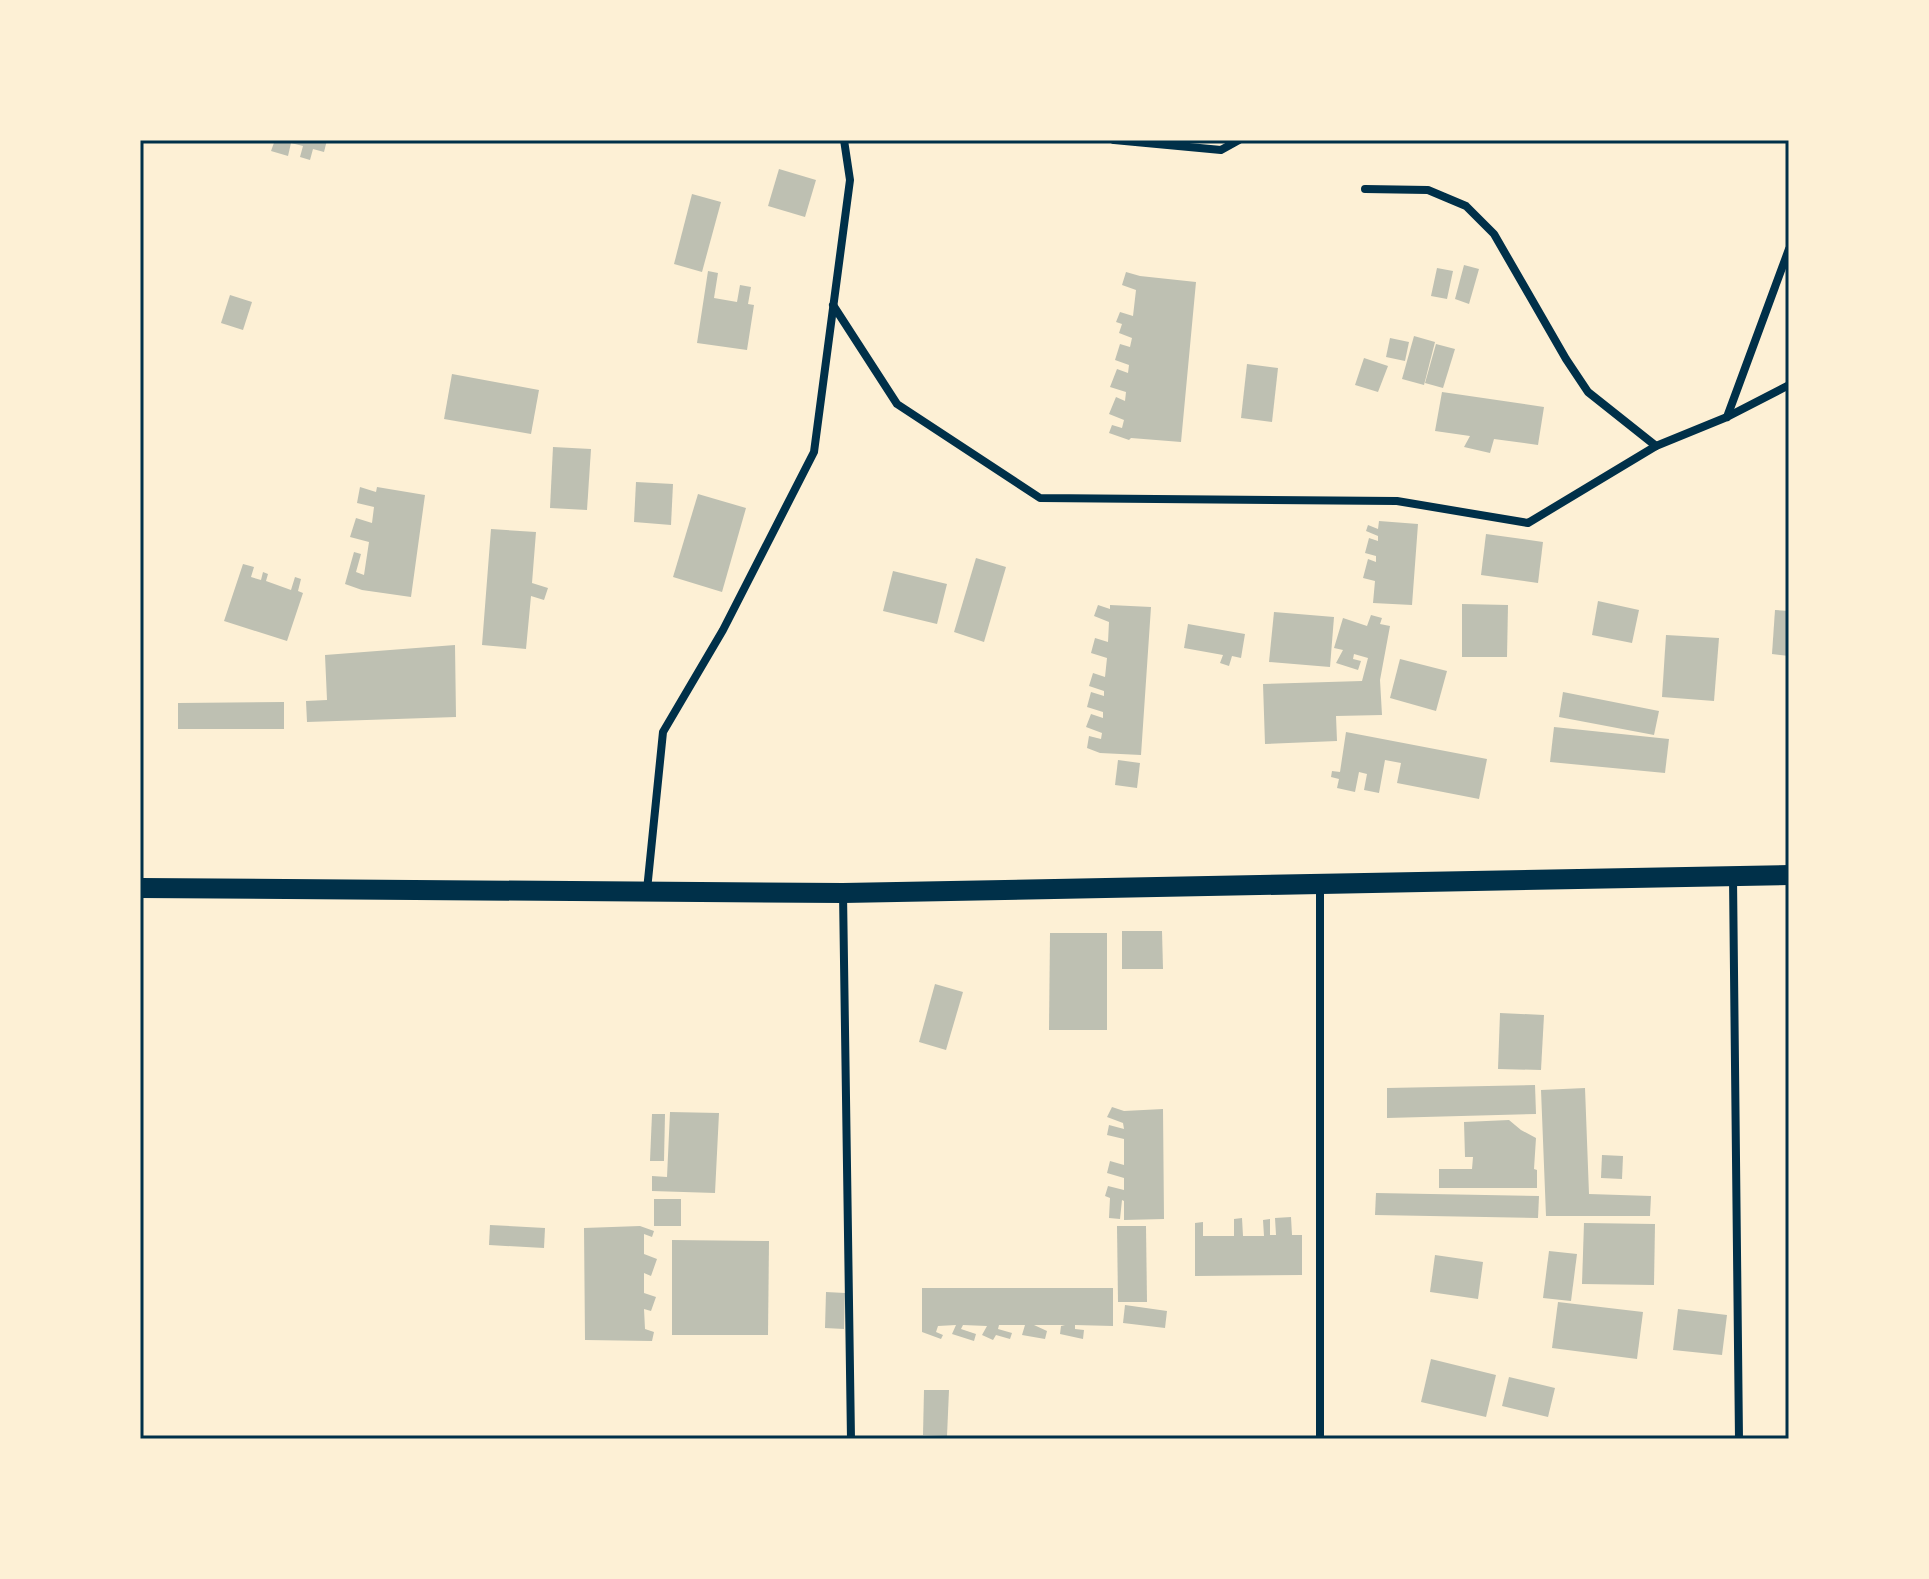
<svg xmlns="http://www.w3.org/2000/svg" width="1929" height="1579" viewBox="0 0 1929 1579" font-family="'Roboto Serif',serif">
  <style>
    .building { fill: #bec0b2 }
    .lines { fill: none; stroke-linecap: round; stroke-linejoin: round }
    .minor { stroke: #003049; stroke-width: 8 }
    .primary { stroke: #003049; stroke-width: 20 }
    .neatline { fill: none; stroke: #003049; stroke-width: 3 }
  </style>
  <rect width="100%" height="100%" fill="#fdf0d5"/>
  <g class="building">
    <polygon points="275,140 327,140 324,152 313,149 310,160 300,157 303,146 291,143 288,156 271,151"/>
    <polygon points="779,169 816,180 805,217 768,206"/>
    <polygon points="692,194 721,202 702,272 674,264"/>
    <polygon points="1464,265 1479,269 1469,304 1455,299"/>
    <polygon points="1437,268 1453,271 1447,299 1431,296"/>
    <polygon points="708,271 718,273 714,298 737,302 740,285 751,287 748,304 754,305 747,350 697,343"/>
    <polygon points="1126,272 1140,276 1196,282 1181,442 1131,438 1129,440 1109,433 1112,425 1122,428 1124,420 1109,414 1116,397 1125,401 1126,392 1110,387 1117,369 1128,373 1129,365 1115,360 1120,344 1130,347 1132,338 1119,333 1122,324 1116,322 1120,312 1133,316 1136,290 1122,285"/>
    <polygon points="230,295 252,302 243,330 221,323"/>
    <polygon points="1414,336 1435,342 1424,385 1402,379"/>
    <polygon points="1390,338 1409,342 1405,361 1386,357"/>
    <polygon points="1436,344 1455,349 1443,388 1425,383"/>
    <polygon points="1364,358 1388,366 1378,392 1355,385"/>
    <polygon points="1247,364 1278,368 1272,422 1241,418"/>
    <polygon points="452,374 539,390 531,434 444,419"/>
    <polygon points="1442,392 1544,407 1538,445 1494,439 1490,453 1464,447 1470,436 1435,431"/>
    <polygon points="553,447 591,449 587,510 550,508"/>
    <polygon points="636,482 673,484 671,525 634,522"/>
    <polygon points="360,487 376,492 377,487 425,495 411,597 362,590 345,584 354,552 361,554 356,572 364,575 369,542 350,537 356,518 372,523 374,507 357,503"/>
    <polygon points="698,494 746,508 722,592 673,577"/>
    <polygon points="1379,521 1418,524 1412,605 1373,603 1375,581 1363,578 1368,559 1376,562 1376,556 1365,553 1369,538 1378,541 1378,536 1366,531 1368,525 1378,529"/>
    <polygon points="491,529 536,532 532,583 548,588 544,600 531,596 526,649 482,645"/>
    <polygon points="1486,534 1543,542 1538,583 1481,575"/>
    <polygon points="976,558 1006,567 984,642 954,632"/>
    <polygon points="243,564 254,567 251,577 261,580 263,572 268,574 266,581 291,590 295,577 301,579 298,591 303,593 287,641 224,621"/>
    <polygon points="893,571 947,584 937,624 883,611"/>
    <polygon points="1598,601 1639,610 1632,643 1592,635"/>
    <polygon points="1462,604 1508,605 1507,657 1462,657"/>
    <polygon points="1098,605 1110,609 1110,605 1151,607 1141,755 1100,753 1087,748 1089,736 1101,739 1102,733 1086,727 1091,714 1103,718 1103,712 1087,707 1091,692 1104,696 1104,691 1089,686 1093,673 1105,677 1107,658 1091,653 1095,638 1108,642 1109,622 1094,616"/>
    <polygon points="1775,610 1789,611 1789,656 1772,654"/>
    <polygon points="1274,612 1334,617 1330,667 1269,662"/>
    <polygon points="1371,615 1382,618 1380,624 1390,626 1380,680 1382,715 1336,716 1337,741 1265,744 1263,684 1362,681 1368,658 1354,654 1353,659 1361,661 1358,670 1336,663 1343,650 1334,648 1343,618 1367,626"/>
    <polygon points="1188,624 1245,634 1241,658 1232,656 1229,666 1220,663 1223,655 1184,648"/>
    <polygon points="1666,635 1719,638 1714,701 1662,697"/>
    <polygon points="455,645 456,717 307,722 306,701 327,700 325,655"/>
    <polygon points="1400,659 1447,671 1436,711 1390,698"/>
    <polygon points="1563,692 1659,711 1654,735 1559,717"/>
    <polygon points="284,702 284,729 178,729 178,703"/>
    <polygon points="1554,727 1669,739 1665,773 1550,762"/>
    <polygon points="1346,732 1487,759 1479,799 1397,783 1401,763 1385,760 1379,793 1364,790 1367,774 1359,772 1355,792 1337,788 1339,779 1331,777 1332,771 1340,772"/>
    <polygon points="1118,760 1140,763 1137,788 1115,785"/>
    <polygon points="1122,931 1162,931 1163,969 1122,969"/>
    <polygon points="1050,933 1107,933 1107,1030 1049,1030"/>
    <polygon points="935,984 963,992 946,1050 919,1042"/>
    <polygon points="1500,1013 1544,1015 1541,1070 1498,1069"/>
    <polygon points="1535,1085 1536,1114 1387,1118 1387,1088"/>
    <polygon points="1585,1088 1589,1194 1651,1196 1650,1216 1546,1216 1541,1090"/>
    <polygon points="1112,1107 1124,1111 1163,1109 1164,1219 1124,1220 1124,1201 1122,1200 1120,1219 1109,1218 1110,1198 1105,1196 1108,1186 1124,1190 1124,1178 1107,1173 1110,1161 1124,1165 1124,1139 1107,1135 1109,1125 1124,1129 1123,1123 1107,1117"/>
    <polygon points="670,1112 719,1113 715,1193 652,1191 652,1176 667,1177"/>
    <polygon points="652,1114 665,1114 664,1161 650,1161"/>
    <polygon points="1509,1120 1521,1130 1536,1138 1534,1169 1537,1170 1537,1188 1439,1188 1439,1169 1472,1169 1473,1157 1465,1157 1464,1122"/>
    <polygon points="1602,1155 1623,1156 1622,1179 1601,1178"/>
    <polygon points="1376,1193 1539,1196 1538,1218 1375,1215"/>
    <rect x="654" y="1199" width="27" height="27"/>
    <polygon points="1291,1217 1292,1235 1302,1235 1302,1275 1195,1276 1195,1223 1203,1222 1203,1236 1234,1236 1234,1219 1242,1218 1243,1236 1264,1236 1263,1220 1270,1219 1270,1235 1276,1235 1275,1218"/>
    <polygon points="1584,1223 1655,1224 1654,1285 1582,1284"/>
    <polygon points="490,1225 545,1228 544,1248 489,1245"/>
    <polygon points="640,1226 654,1231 652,1237 644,1234 644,1254 657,1259 651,1276 644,1273 644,1293 656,1297 651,1311 644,1309 645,1329 654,1332 652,1341 585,1340 584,1228"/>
    <polygon points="1117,1226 1146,1226 1147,1302 1118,1302"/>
    <polygon points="672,1240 769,1241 768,1335 672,1335"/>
    <polygon points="1549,1251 1577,1254 1571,1301 1543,1298"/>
    <polygon points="1435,1255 1483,1262 1478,1299 1430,1292"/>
    <polygon points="922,1288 1113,1288 1113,1326 1075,1325 1075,1329 1084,1330 1083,1339 1060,1334 1061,1326 1065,1325 1034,1325 1047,1331 1045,1339 1022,1335 1025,1325 999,1325 998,1329 1012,1333 1010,1339 996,1335 993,1340 982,1335 987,1326 963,1325 961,1329 976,1334 974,1341 952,1334 956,1325 938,1326 936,1332 943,1335 941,1339 922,1332"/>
    <polygon points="826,1292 845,1293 844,1329 825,1328"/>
    <polygon points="1558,1302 1643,1312 1637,1359 1552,1348"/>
    <polygon points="1125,1305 1167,1311 1165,1328 1123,1323"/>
    <polygon points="1678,1309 1727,1315 1722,1355 1673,1350"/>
    <polygon points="1431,1359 1496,1375 1486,1417 1421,1402"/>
    <polygon points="1509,1377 1555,1388 1548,1417 1502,1406"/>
    <polygon points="924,1390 949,1390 947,1436 923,1435"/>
  </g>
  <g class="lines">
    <g class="minor">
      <polyline points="1114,140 1221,150 1239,140"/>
      <polyline points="1365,189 1428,190 1466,206 1494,234 1566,359 1588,392 1656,446"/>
      <polyline points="833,305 897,404 1040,498 1397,501 1528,523 1656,446 1727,417 1789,385"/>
      <polyline points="1727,417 1789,249"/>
      <polyline points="1733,878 1739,1439"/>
      <polyline points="1320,885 1320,1439"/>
      <polyline points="647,890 663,732 723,630 814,452 850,180 844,140"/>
      <polyline points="843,893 851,1439"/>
    </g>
    <polyline class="primary" points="140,888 843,893 1789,875"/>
  </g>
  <rect width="1929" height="1579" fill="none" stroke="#fdf0d5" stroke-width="284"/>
  <rect x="142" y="142" width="1645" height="1295" class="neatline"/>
</svg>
